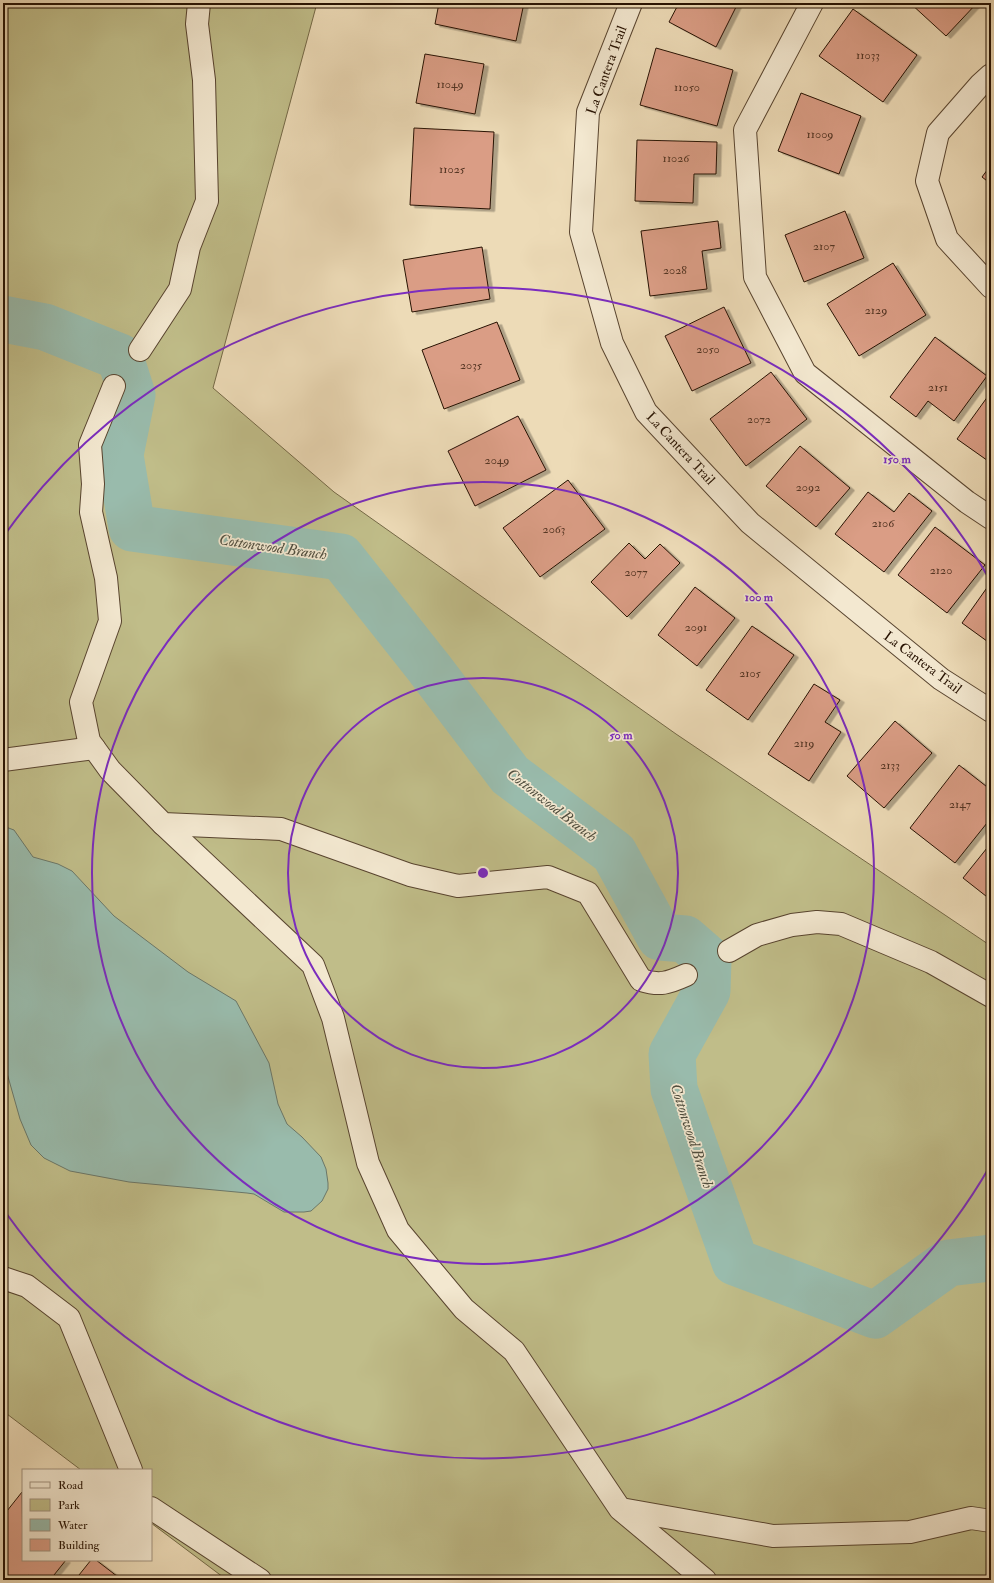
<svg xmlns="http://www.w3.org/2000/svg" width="994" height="1583" viewBox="0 0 994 1583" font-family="'IM FELL Double Pica',serif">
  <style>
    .green { fill: #c0bd89; stroke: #746846 }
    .water { fill: #99bbac; stroke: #6b7768 }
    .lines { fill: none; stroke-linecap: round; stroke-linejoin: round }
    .river { stroke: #99bbac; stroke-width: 47 }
    .building { fill: #da9d85; stroke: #271202; filter: url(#shadow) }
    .minor-casing { stroke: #58442f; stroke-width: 24 }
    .minor { stroke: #f3e8d0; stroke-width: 22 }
    .ring { fill: none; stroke: #7b2cbf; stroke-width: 2 }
    .labels { text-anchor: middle; stroke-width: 3.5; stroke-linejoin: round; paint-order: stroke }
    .number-label { font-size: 12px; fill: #543523 }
    .street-label { font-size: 14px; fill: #271202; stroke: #f3e8d0 }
    .water-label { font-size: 15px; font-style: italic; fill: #4f4d3e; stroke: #f3e8d0 }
    .centre { fill: #7b2cbf; stroke: #f3e8d0; stroke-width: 2 }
    .ring-label { font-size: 12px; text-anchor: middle; font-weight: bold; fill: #7b2cbf; stroke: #f3e8d0; stroke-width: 3.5; stroke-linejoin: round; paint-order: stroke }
  </style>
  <defs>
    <filter id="shadow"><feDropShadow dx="4.5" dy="2.5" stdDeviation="0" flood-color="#0004"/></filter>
  </defs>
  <rect width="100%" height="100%" fill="#eddbb7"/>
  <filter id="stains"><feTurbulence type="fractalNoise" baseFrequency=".005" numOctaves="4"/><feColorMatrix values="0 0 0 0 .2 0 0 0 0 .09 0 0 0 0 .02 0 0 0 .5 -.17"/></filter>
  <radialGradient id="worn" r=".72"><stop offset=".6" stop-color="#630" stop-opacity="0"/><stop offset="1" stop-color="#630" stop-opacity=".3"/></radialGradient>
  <polygon class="green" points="3,3 317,3 213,388 334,492 676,734 991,946 991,1580 227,1580 151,1523 151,1470 81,1470 3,1411"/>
  <polygon class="water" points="3,826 14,830 33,857 58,864 72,871 114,916 188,972 236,1001 269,1063 278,1104 287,1124 302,1137 321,1157 326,1169 328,1183 328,1189 322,1201 311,1211 304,1212 284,1212 254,1194 247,1193 129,1182 70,1171 44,1158 31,1145 20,1119 3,1059"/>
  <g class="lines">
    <polyline class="river" points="3,319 45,327 120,357 132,395 120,455 132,528 341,557 429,668 510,775 614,853 660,937 685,939 708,959 707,991 672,1054 674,1089 735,1262 875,1315 948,1263 991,1258"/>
  </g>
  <g class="building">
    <polygon points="439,3 524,3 516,41 435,24"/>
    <polygon points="679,3 738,3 716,47 669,22"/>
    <polygon points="910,3 977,3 946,36"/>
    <polygon points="853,9 917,55 883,102 819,56"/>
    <polygon points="656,48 733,70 717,126 640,105"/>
    <polygon points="425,54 484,64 475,114 416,103"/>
    <polygon points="801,93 861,116 839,174 778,151"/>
    <polygon points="414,128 494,132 490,209 410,205"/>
    <polygon points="637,140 717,142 716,174 694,174 693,203 635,201"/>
    <polygon points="991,165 991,184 982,177"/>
    <polygon points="845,211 864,258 804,282 785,235"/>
    <polygon points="718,221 721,248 702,251 707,289 650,296 641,231"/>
    <polygon points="482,247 490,299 412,312 403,260"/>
    <polygon points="893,263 926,315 859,356 827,304"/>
    <polygon points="724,307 751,363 692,391 665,336"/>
    <polygon points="497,322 520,380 444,409 422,350"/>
    <polygon points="935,337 987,376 954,421 928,401 916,417 890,397"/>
    <polygon points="771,372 807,419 746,466 710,419"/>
    <polygon points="991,392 991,463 957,439"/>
    <polygon points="518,416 546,470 475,506 448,451"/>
    <polygon points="800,446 850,488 816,527 766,486"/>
    <polygon points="568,480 605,529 540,577 503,528"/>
    <polygon points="868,492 894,512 909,493 932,511 884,572 835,534"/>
    <polygon points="935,527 985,565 947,613 898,575"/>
    <polygon points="629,543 645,559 660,544 680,563 627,617 591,582"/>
    <polygon points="991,582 991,644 962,623"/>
    <polygon points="695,587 735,618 697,666 658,635"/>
    <polygon points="752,626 794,655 748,720 706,690"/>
    <polygon points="814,684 840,700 825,722 841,732 809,781 768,754"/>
    <polygon points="895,721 932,753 884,808 847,776"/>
    <polygon points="959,765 991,790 991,818 955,863 910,828"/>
    <polygon points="991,843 991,900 963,878"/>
    <polygon points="22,1492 23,1560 66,1560 50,1580 34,1580 28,1575 24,1580 7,1580 3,1577 3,1516"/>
    <polygon points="91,1560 96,1560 122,1580 75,1580"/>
  </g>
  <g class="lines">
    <g class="minor-casing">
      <g id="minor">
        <polyline points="631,3 588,112 581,232 612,343 646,412 750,523 941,679 991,711"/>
        <polyline points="812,3 745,130 755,277 805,373 967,502 991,518"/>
        <polyline points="991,75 980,85 938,133 927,181 947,239 991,287"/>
        <polyline points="140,350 180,289 189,247 207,201 204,80 197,24 199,3"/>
        <path d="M114 386 90 445 93 484 91 512 106 578 110 621 81 702 89 741 110 770 163 824 281 829 410 875 458 886 548 877 588 893 641 980C660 986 668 983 686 975"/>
        <polyline points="3,760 94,748"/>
        <polyline points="163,824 313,965 333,1018 368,1163 398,1230 464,1309 514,1351 620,1509 705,1580"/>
        <polyline points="729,951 757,935 792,925 817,922 841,924 931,962 991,996"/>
        <polyline points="3,1278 27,1286 69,1318 131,1470"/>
        <polyline points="151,1508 260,1580"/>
        <polyline points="621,1509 773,1536 910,1532 971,1518 991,1521"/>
      </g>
    </g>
    <use href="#minor" class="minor"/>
  </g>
  <g class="ring">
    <circle cx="483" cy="873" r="195"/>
    <circle cx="483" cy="873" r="391"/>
    <path d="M990 1166A586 586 0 0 1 6 1213M6 533A586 586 0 0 1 990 580"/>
  </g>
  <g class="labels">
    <g class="number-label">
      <text x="868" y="59">11033</text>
      <text x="450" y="88">11049</text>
      <text x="687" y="91">11050</text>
      <text x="820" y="138">11009</text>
      <text x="676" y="162">11026</text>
      <text x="452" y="173">11025</text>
      <text x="824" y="250">2107</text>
      <text x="675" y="274">2028</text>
      <text x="876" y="314">2129</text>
      <text x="708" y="353">2050</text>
      <text x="471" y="369">2035</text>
      <text x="938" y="391">2151</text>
      <text x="759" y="423">2072</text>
      <text x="497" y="464">2049</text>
      <text x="808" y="491">2092</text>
      <text x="883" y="527">2106</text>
      <text x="554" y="533">2063</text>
      <text x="941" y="574">2120</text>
      <text x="636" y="576">2077</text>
      <text x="696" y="631">2091</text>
      <text x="750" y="677">2105</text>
      <text x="804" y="747">2119</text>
      <text x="890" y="769">2133</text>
      <text x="960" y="808">2147</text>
    </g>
    <g class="street-label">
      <text transform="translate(606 70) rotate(-70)" y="5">La Cantera Trail</text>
      <text transform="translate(681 448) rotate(47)" y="5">La Cantera Trail</text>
      <text transform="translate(923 662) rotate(37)" y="5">La Cantera Trail</text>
    </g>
    <g class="water-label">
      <text transform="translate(273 547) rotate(8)" y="5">Cottonwood Branch</text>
      <text transform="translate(552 805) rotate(38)" y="5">Cottonwood Branch</text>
      <text transform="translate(692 1136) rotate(72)" y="5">Cottonwood Branch</text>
    </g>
  </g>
  <circle cx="483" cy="873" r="6" class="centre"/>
  <g class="ring-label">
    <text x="897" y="463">150 m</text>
    <text x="759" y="601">100 m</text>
    <text x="621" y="739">50 m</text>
  </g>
  <rect width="994" height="1583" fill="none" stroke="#eddbb7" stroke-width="16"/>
  <rect x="4" y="4" width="986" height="1575" fill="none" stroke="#271202" stroke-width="2"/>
  <rect x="8" y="8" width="978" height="1567" fill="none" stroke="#271202"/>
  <rect x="22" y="1469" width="130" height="92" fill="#f3e8d0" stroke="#a1927e"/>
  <rect x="30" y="1482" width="20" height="6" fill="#f3e8d0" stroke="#a1927e"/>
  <text x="58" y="1489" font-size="12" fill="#271202">Road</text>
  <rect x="30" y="1499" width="20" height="12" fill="#c0bd89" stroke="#a1927e"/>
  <text x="58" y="1509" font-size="12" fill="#271202">Park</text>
  <rect x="30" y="1519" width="20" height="12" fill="#99bbac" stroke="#a1927e"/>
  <text x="58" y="1529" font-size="12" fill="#271202">Water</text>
  <rect x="30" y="1539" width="20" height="12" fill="#da9d85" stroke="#a1927e"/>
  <text x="58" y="1549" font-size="12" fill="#271202">Building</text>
  <rect width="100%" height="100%" filter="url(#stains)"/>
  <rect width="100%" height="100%" fill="url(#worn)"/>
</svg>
